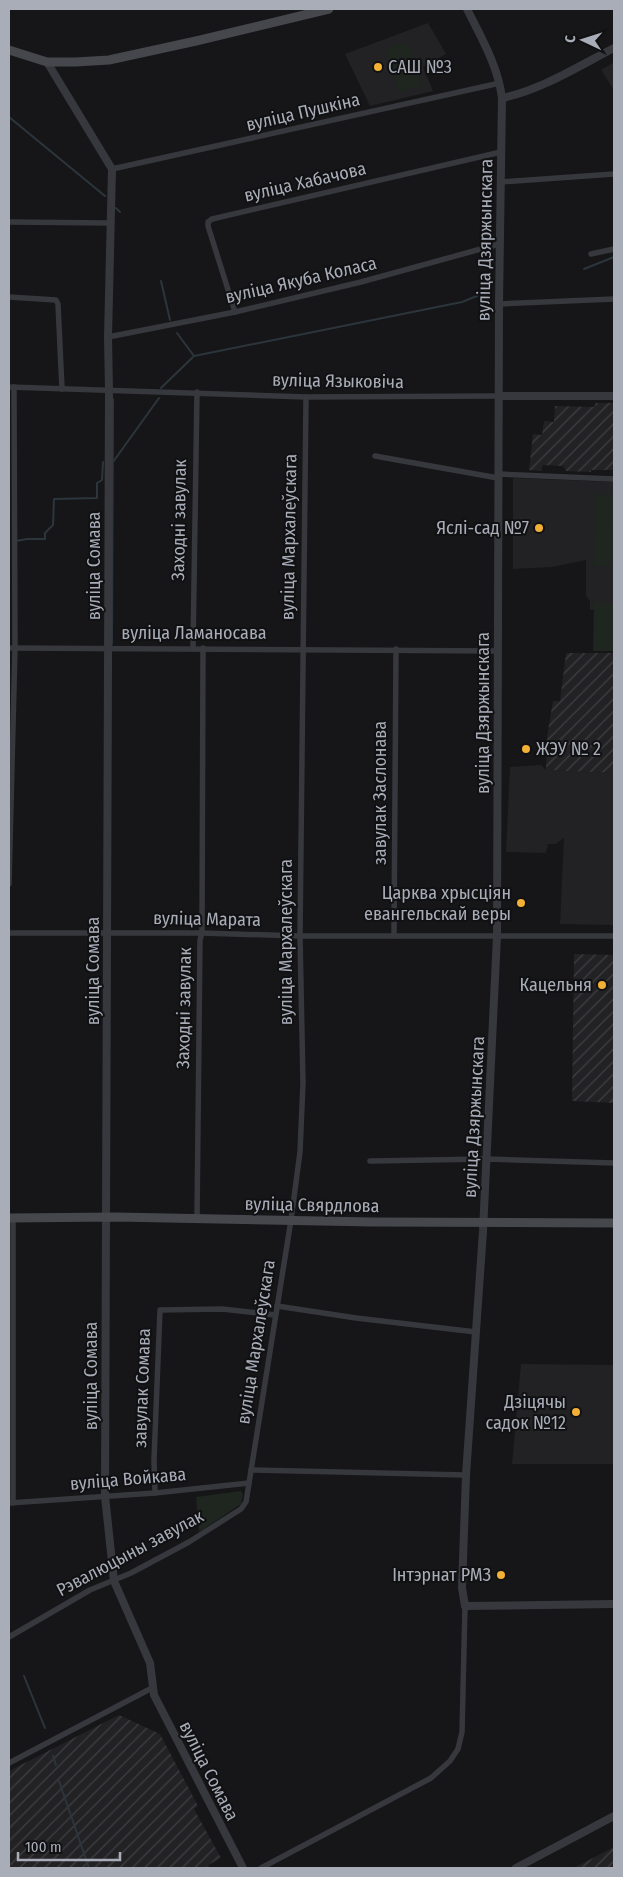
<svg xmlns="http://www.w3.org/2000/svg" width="623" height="1877" viewBox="0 0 623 1877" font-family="'Fira Sans Condensed',sans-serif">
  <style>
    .built { fill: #222225 }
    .industrial { fill: url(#industrial-furrows) }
    .green { fill: #1e261f }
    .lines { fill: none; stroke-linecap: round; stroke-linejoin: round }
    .stream { stroke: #2c353c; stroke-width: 2 }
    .minor { stroke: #37383d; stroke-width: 5.5 }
    .tertiary { stroke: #37383d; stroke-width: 8 }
    .secondary { stroke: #45474d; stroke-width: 9 }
    .poi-dot { fill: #f2b134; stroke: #111113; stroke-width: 2 }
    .labels { text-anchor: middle; stroke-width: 4; stroke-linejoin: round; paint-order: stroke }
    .poi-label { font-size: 18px; fill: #a8adb8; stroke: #111113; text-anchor: end }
    .street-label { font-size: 18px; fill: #a8adb8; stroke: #111113 }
  </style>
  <defs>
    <pattern id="industrial-furrows" width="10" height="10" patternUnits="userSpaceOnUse" patternTransform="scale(1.25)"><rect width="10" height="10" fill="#222225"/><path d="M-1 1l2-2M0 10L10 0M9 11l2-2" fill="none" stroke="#3f3f43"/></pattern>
  </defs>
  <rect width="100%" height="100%" fill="#161618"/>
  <g class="built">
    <polygon points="428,23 446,54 423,67 433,91 370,106 345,54"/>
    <polygon points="614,62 614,90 601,70"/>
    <polygon points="513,478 614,482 614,608 590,610 590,601 586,596 586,560 552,567 513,569"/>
    <polygon points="541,765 546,770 614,773 614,925 560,924 564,838 556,844 548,844 546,853 506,852 510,767"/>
    <polygon points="521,1364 614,1365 614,1464 512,1464"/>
  </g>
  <g class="industrial">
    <polygon points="596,403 614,403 614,470 591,470 591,472 566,471 563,466 543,465 541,471 529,470 533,434 542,435 544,421 554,422 555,406 594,407"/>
    <polygon points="566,653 614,653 614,773 546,770 547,737 553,701 560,701"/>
    <polygon points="574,954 614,955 614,1103 572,1101"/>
    <polygon points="119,1715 160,1734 198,1806 194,1809 221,1858 208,1865 209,1868 9,1868 9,1771"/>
    <polygon points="614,1847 614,1868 573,1868 591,1859"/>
  </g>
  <g class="green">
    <polygon points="408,42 421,85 399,92 386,49"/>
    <polygon points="614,494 612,565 594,566 596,495"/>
    <polygon points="594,603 614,603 614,651 593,651"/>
    <polygon points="241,1491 243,1495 241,1504 199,1532 196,1497"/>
  </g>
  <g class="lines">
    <g class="stream">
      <polyline points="9,117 105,196"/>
      <polyline points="116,208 120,212"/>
      <polyline points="584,269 614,257"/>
      <polyline points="161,281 170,320"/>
      <polyline points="177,333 194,356 462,302 482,294"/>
      <polyline points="161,388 193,357"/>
      <polyline points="113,462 159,398"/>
      <polyline points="16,541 27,539 45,539 45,533 53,525 54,499 97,498 97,483 102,480 103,462"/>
      <polyline points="112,644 113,399"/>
      <polyline points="24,1676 45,1728"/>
      <polyline points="53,1756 56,1765"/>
      <polyline points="59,1781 89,1868"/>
    </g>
    <g class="minor">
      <polyline points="112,169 500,83"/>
      <polyline points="500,182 614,174"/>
      <polyline points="9,222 110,223"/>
      <polyline points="591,254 614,249"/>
      <polyline points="9,297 56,300 58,304 62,389"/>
      <polyline points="499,304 614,299"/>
      <polyline points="235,312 208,226 208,222 212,219 501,152"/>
      <polyline points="108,337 235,312 361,282 499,244"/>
      <polyline points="9,387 306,397 499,396"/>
      <polyline points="375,456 498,478"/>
      <polyline points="498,474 614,479"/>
      <polyline points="9,648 499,651"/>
      <polyline points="193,649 197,392"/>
      <polyline points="9,884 15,648 14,387"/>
      <polyline points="9,933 202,933 300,936 614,936"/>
      <polyline points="394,936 396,649"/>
      <polyline points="370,1161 487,1159 614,1163"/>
      <polyline points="13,1218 13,1503"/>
      <polyline points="197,1219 200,940 202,933 203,648"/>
      <polyline points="277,1306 356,1318 476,1332"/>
      <polyline points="251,1470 466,1475"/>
      <polyline points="155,1493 154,1460 160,1310 222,1309 275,1315"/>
      <polyline points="9,1503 155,1493 249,1483"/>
      <polyline points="9,1637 90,1590 131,1573 189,1542 241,1509 246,1502 291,1220 300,1152 303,1083 300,936 306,397"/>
      <polyline points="9,1763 152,1688"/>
      <polyline points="261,1868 431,1778 450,1761 458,1749 462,1732 465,1606"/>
    </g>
    <g class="tertiary">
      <path d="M467 9C481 37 498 66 502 98L499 304 497 936 483 1231 466 1475 462 1588 465 1606 614 1604"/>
      <polyline points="47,62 112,169 108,337 109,391 105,1496 114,1581 150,1663 154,1695 243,1868"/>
      <path d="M502 98C541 90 579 66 614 48"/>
      <polyline points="499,396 614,396"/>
      <polyline points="516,1868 614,1816"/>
    </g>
    <g class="secondary">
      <polyline points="9,50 47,62 76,62 109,60 196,41 329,9"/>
      <polyline points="9,1218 116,1217 373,1222 614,1223"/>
    </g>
  </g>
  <g class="poi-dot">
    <circle cx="378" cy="67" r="5"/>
    <circle cx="539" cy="528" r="5"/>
    <circle cx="526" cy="749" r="5"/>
    <circle cx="521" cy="903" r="5"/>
    <circle cx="602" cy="985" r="5"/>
    <circle cx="576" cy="1412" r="5"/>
    <circle cx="501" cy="1575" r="5"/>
  </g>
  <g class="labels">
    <g class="poi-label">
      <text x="388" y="73" text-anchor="start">САШ №3</text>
      <text x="529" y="534">Яслі-сад №7</text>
      <text x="536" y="755" text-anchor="start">ЖЭУ № 2</text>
      <text x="511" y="899">Царква хрысціян<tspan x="511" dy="21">евангельскай веры</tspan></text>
      <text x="592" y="991">Кацельня</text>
      <text x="566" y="1408">Дзіцячы<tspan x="566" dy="21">садок №12</tspan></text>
      <text x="491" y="1581">Інтэрнат РМЗ</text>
    </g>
    <g class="street-label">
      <text transform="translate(303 112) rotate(-13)" y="6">вуліца Пушкіна</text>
      <text transform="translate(305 182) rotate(-13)" y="6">вуліца Хабачова</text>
      <text transform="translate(485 240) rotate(-89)" y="6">вуліца Дзяржынскага</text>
      <text transform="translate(301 280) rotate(-13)" y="6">вуліца Якуба Коласа</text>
      <text transform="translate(338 381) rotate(1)" y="6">вуліца Языковіча</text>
      <text transform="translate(179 520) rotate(-89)" y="6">Заходні завулак</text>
      <text transform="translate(289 537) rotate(-89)" y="6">вуліца Мархалеўскага</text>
      <text transform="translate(94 566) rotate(-90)" y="6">вуліца Сомава</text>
      <text x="194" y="639">вуліца Ламаносава</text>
      <text transform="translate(483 713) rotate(-90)" y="6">вуліца Дзяржынскага</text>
      <text transform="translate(380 793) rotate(-90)" y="6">завулак Заслонава</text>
      <text transform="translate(207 919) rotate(1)" y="6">вуліца Марата</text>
      <text transform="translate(286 942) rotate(-90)" y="6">вуліца Мархалеўскага</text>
      <text transform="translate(93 971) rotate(-90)" y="6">вуліца Сомава</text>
      <text transform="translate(184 1008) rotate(-89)" y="6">Заходні завулак</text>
      <text transform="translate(474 1117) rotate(-87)" y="6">вуліца Дзяржынскага</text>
      <text transform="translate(312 1205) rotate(1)" y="6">вуліца Свярдлова</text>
      <text transform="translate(256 1342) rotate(-81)" y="6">вуліца Мархалеўскага</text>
      <text transform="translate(91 1376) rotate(-90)" y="6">вуліца Сомава</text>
      <text transform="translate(142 1388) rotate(-88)" y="6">завулак Сомава</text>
      <text transform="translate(128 1479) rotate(-5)" y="6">вуліца Войкава</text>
      <text transform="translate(130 1553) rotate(-28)" y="6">Рэвалюцыны завулак</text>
      <text transform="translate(209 1771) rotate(63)" y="6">вуліца Сомава</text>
    </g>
  </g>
  <rect width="623" height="1877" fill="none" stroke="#a8adb8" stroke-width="20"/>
  <g transform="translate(583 40) rotate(274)" stroke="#111113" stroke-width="4" paint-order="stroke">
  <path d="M0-4L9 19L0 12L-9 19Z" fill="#a8adb8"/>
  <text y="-8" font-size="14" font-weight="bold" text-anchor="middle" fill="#a8adb8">С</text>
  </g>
  <path d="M18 1852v8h102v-8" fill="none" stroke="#a8adb8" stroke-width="2.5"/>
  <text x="25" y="1852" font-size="15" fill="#a8adb8" stroke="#111113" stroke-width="4" paint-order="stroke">100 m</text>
</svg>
